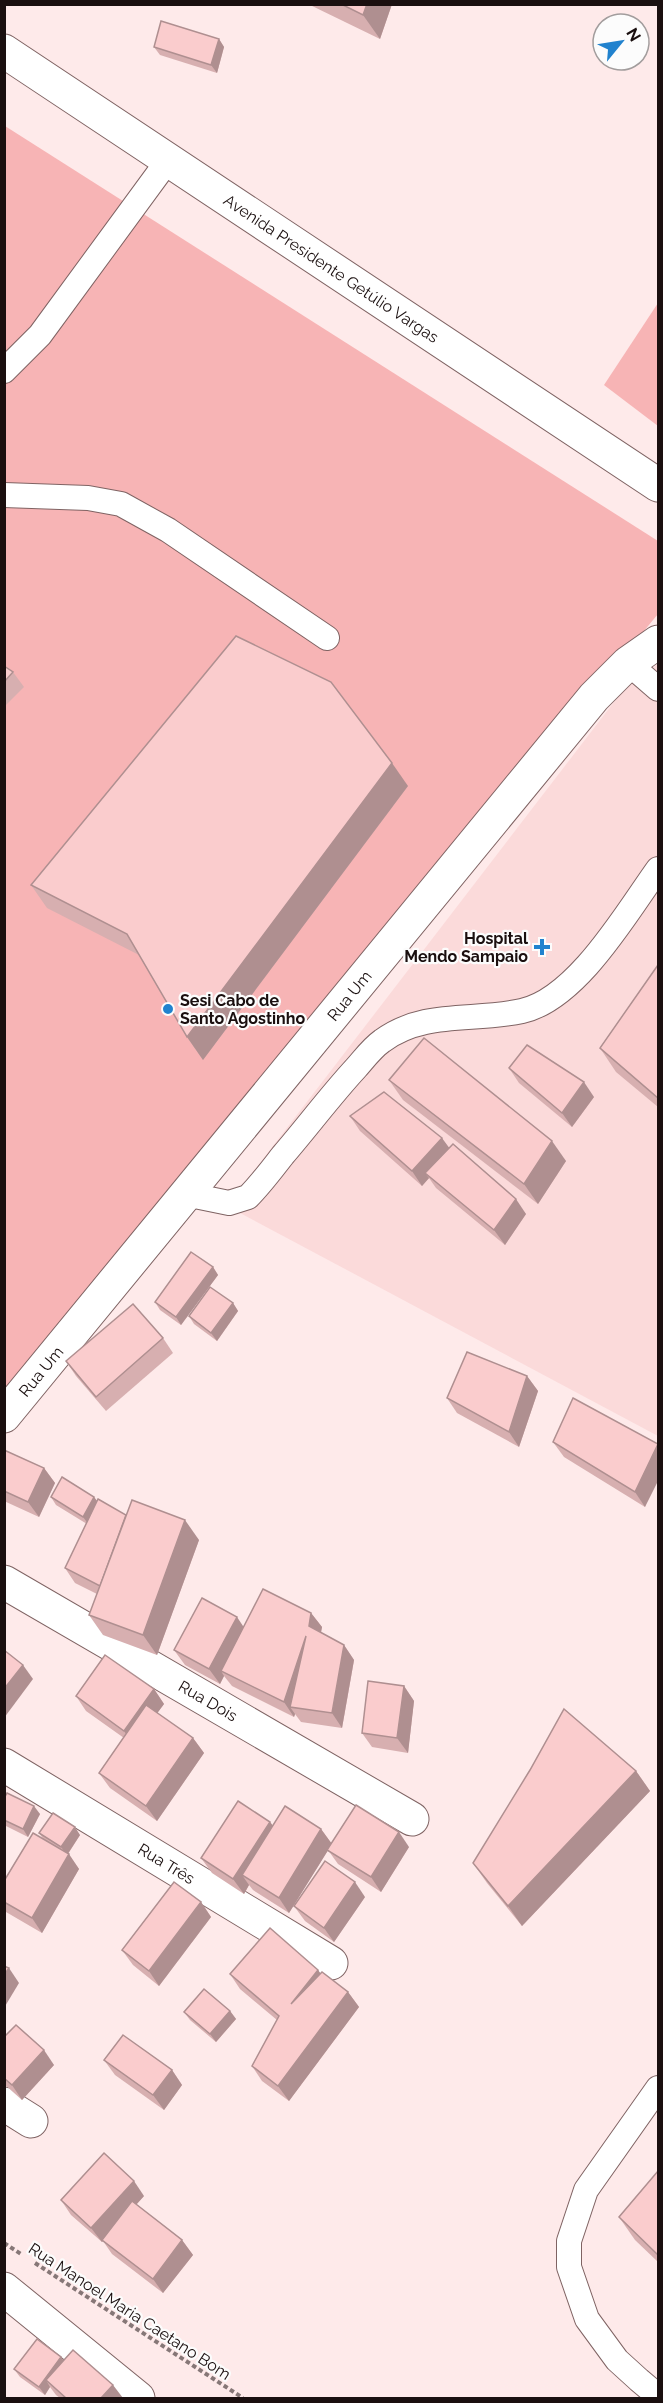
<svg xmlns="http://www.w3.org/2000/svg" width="663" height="2403" viewBox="0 0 663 2403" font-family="Raleway,sans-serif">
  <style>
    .built { fill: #fbdada }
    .green { fill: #f7b4b5 }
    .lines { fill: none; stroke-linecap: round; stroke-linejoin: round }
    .lane-casing { stroke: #7f6363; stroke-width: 26 }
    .street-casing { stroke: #7f6363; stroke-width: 35 }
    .primary-casing { stroke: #7f6363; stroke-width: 35 }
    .path { stroke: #867777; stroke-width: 4; stroke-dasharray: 4.5 3; stroke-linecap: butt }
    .lane { stroke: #fff; stroke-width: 24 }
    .street { stroke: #fff; stroke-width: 33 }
    .primary { stroke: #fff; stroke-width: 33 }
    .wall { fill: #d7afb0 }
    .shaded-wall { fill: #af8f90 }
    .building { fill: #facccd; stroke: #af8f90; stroke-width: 1.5 }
    .poi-dot { fill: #2182ce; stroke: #fcfcfc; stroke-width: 2 }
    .labels { text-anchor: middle; stroke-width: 4.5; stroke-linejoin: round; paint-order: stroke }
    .street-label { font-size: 16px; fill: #1a0f0f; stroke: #fcfcfc }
    .poi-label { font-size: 16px; font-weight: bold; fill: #1a0f0f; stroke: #fcfcfc; text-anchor: end }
  </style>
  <rect width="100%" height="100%" fill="#feeaea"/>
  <polygon class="built" points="658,664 658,1436 227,1206 624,689"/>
  <g class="green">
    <polygon points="5,126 658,541 658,614 5,1404"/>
    <polygon points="658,303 658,426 604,385"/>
  </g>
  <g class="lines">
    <g class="lane-casing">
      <g id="lane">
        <polyline points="4,371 40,335 169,159"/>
        <polyline points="4,495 88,498 121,504 168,530 327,638"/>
        <polyline points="628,663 658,689"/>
        <path d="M185 1194 229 1203 248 1197C261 1184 272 1169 283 1155 308 1126 331 1095 356 1068 364 1059 372 1048 382 1041 424 1010 473 1022 522 1011 577 999 627 912 658 869"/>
        <polyline points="658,2088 586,2190 569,2241 569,2267 587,2319 617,2360 639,2380 658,2396"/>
      </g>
    </g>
    <g class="street-casing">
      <g id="street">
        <path id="s1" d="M4 1416 594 697 628 663 658 642"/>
        <path id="s2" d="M4 1582 412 1819"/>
        <path id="s3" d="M4 1765 331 1963"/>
        <polyline points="4,2104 31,2121"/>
        <polyline points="4,2289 138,2398"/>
      </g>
    </g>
    <g class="primary-casing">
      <g id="primary">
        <path id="s4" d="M4 51 658 485"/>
      </g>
    </g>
    <g class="path">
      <polyline points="4,2243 21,2254"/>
      <polyline points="35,2263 243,2398"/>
    </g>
    <use href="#lane" class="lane"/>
    <use href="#street" class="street"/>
    <use href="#primary" class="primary"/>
  </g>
  <g class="wall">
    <polygon points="308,4 392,4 380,39"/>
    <polygon points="219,39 224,47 217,73 160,55 154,47"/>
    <polygon points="4,666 13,672 24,687 4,707"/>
    <polygon points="408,786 203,1060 187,1037 139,955 47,908 31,885"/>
    <polygon points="658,965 658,1107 616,1072 600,1048"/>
    <polygon points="509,1068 594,1097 572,1127 519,1083"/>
    <polygon points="389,1080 566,1161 538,1204 403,1100"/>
    <polygon points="350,1116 449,1148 526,1214 505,1245 436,1188 429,1178 422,1186 360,1131"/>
    <polygon points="213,1267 218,1275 181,1325 160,1310 155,1302"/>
    <polygon points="233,1303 238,1311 217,1341 194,1324 189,1316"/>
    <polygon points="163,1338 173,1353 106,1411 76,1376 66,1361"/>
    <polygon points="527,1376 538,1391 519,1447 457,1413 447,1398"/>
    <polygon points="553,1442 658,1444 645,1507 564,1457"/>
    <polygon points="4,1450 44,1468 55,1483 39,1517 4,1501"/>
    <polygon points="51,1497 94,1497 97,1501 126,1515 199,1540 157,1655 103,1635 89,1615 97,1594 75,1583 65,1568 87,1524 56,1505"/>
    <polygon points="311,1613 322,1627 321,1633 344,1645 354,1660 342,1728 301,1722 295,1714 294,1717 232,1686 224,1676 220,1684 185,1665 174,1650 244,1627"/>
    <polygon points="404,1686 414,1701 408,1753 372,1747 362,1733"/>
    <polygon points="154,1689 164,1704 157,1713 193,1738 204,1753 157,1821 110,1788 99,1773 124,1738 86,1711 76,1696"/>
    <polygon points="636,1771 650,1791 522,1926 487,1883 473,1863"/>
    <polygon points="4,1798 40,1814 28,1837 4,1825"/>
    <polygon points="270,1822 273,1826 321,1829 331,1843 409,1847 381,1892 338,1864 328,1850 289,1913 253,1890 249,1885 244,1894 212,1873 201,1858"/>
    <polygon points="39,1833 80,1835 68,1854 79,1869 42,1933 6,1912 4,1910 4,1881 44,1840"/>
    <polygon points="365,1897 334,1942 305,1921 294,1906"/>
    <polygon points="201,1902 211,1917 159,1986 133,1965 122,1950"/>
    <polygon points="318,1970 320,1973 348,1992 359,2007 289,2101 262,2081 252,2066 277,2020 240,1989 230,1974"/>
    <polygon points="230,2011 236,2019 216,2042 190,2020 184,2012"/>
    <polygon points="4,2037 54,2065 22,2100 4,2084"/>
    <polygon points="104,2060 172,2070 182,2085 164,2110 115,2075"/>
    <polygon points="658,2171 658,2262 635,2240 619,2217"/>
    <polygon points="144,2196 136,2205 182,2240 193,2255 163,2293 112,2254 103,2241 102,2242 71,2215 61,2200"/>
    <polygon points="61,2357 63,2361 123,2398 60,2398 56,2395 50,2387 45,2395 20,2377 14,2369"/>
  </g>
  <g class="shaded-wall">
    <polygon points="367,4 392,4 380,39 363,15"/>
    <polygon points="219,39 224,47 217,73 211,65"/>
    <polygon points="392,763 408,786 203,1060 187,1037"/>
    <polygon points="584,1082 594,1097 572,1127 562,1113"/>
    <polygon points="442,1138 453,1153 425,1173 429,1178 422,1186 412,1171"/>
    <polygon points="552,1141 566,1161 538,1204 524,1184"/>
    <polygon points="516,1199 526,1214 505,1245 494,1230"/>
    <polygon points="213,1267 218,1275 181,1325 176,1317"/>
    <polygon points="233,1303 238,1311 217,1341 211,1333"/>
    <polygon points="527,1376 538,1391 519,1447 509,1432"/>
    <polygon points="658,1445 658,1481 645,1507 635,1492"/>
    <polygon points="44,1468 55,1483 39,1517 28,1502"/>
    <polygon points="94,1497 100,1505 89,1525 83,1517"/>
    <polygon points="185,1520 199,1540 157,1655 143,1635"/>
    <polygon points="311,1613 322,1627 319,1641 309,1626"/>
    <polygon points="237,1617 247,1632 221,1671 224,1676 220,1684 209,1669"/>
    <polygon points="306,1636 290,1707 295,1714 294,1717 284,1702"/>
    <polygon points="344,1645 354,1660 342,1728 332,1713"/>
    <polygon points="23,1665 33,1679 4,1718 4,1689"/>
    <polygon points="404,1686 414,1701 408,1753 397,1738"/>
    <polygon points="154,1689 164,1704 134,1745 124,1731"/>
    <polygon points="193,1738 204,1753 157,1821 146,1806"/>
    <polygon points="636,1771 650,1791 522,1926 508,1906"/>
    <polygon points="34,1806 40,1814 28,1837 23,1829"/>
    <polygon points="270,1822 281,1836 242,1875 249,1885 244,1894 233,1879"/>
    <polygon points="75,1827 80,1835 67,1855 61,1847"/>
    <polygon points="321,1829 332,1844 289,1913 279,1898"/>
    <polygon points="399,1832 409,1847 381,1892 371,1877"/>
    <polygon points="69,1854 79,1869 42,1933 32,1918"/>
    <polygon points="355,1882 365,1897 334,1942 324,1928"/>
    <polygon points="201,1902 211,1917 159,1986 149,1971"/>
    <polygon points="9,1968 19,1983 4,2008 4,1975"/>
    <polygon points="318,1970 329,1985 291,2004"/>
    <polygon points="348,1992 359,2007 289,2101 278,2086"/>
    <polygon points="230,2011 236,2019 216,2042 210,2034"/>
    <polygon points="44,2050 54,2065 22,2100 12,2085"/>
    <polygon points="172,2070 182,2085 164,2110 153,2095"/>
    <polygon points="134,2181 144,2196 102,2242 91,2228"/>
    <polygon points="182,2240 193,2255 163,2293 153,2279"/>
    <polygon points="61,2357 67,2365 46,2380 50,2387 45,2395 39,2387"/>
    <polygon points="113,2385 123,2398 101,2398"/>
  </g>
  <g class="building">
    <polygon points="341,4 367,4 363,15"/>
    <polygon points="161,21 219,39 211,65 154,47"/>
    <polygon points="236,636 331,682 392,763 187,1037 127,934 31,885"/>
    <polygon points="4,666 13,672 4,682"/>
    <polygon points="658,965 658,1098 600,1048"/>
    <polygon points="424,1038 552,1141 524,1184 389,1080"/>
    <polygon points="527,1045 584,1082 562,1113 509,1068"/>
    <polygon points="384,1092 442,1138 412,1171 350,1116"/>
    <polygon points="453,1144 516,1199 494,1230 425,1173"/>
    <polygon points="191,1252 213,1267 176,1317 155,1302"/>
    <polygon points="210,1287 233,1303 211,1333 189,1316"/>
    <polygon points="133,1304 163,1338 96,1397 66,1361"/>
    <polygon points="467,1352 527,1376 509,1432 447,1398"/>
    <polygon points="573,1398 658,1444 635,1492 553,1442"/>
    <polygon points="4,1450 44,1468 28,1502 4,1491"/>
    <polygon points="62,1477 94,1497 83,1517 51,1497"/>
    <polygon points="98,1499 126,1515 100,1586 65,1568"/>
    <polygon points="132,1500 185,1520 143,1635 89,1615"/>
    <polygon points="263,1589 311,1613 309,1626 344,1645 332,1713 290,1707 306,1636 284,1702 221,1671"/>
    <polygon points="202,1598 237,1617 209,1669 174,1650"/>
    <polygon points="4,1650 23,1665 4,1689"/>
    <polygon points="105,1655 154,1689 124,1731 76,1696"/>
    <polygon points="368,1681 404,1686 397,1738 362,1733"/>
    <polygon points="146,1705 193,1738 146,1806 99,1773"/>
    <polygon points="564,1709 636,1771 508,1906 473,1863 530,1770"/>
    <polygon points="7,1793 34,1806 23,1829 4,1820 4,1798"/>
    <polygon points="238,1801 270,1822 233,1879 201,1858"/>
    <polygon points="356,1805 399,1832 371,1877 327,1850"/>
    <polygon points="285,1806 321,1829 279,1898 242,1875"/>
    <polygon points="53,1813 75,1827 61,1847 39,1833"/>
    <polygon points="33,1833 69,1854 32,1918 4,1902 4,1881"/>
    <polygon points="325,1861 355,1882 324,1928 294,1906"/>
    <polygon points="174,1882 201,1902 149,1971 122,1950"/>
    <polygon points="270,1928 318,1970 291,2004 322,1972 348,1992 278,2086 252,2066 279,2016 230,1974"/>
    <polygon points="4,1966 9,1968 4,1975"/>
    <polygon points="204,1989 230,2011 210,2034 184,2012"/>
    <polygon points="16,2025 44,2050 12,2085 4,2078 4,2037"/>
    <polygon points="123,2035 172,2070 153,2095 104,2060"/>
    <polygon points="104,2153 134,2181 91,2228 61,2200"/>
    <polygon points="658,2171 658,2255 619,2217"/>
    <polygon points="132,2201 182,2240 153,2279 102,2240"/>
    <polygon points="37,2339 61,2357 39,2387 14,2369"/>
    <polygon points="73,2350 113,2385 101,2398 66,2398 46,2380"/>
  </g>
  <g class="poi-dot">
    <path d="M539 938h6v6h6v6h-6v6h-6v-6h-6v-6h6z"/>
    <circle cx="168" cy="1009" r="6"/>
  </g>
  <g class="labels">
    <g class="street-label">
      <text dy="6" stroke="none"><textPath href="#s4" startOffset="393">Avenida Presidente Getúlio Vargas</textPath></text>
      <text dy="6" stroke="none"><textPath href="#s1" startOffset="544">Rua Um</textPath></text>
      <text dy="6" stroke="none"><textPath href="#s1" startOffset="58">Rua Um</textPath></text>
      <text dy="6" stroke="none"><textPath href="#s2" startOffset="236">Rua Dois</textPath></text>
      <text dy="6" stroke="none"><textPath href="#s3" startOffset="190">Rua Três</textPath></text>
      <text transform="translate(130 2311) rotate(33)" y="6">Rua Manoel Maria Caetano Bom</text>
    </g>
    <g class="poi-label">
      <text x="528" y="944">Hospital<tspan x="528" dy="18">Mendo Sampaio</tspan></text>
      <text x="180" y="1006" text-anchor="start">Sesi Cabo de<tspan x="180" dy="18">Santo Agostinho</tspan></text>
    </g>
  </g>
  <rect width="663" height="2403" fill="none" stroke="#1a0f0f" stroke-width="12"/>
  <g transform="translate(621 42) rotate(60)"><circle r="28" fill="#fcfcfc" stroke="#a29d9d" stroke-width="1.5"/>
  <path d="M0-4.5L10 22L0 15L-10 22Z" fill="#2182ce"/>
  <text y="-9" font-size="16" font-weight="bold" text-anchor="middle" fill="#1a0f0f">N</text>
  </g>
</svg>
